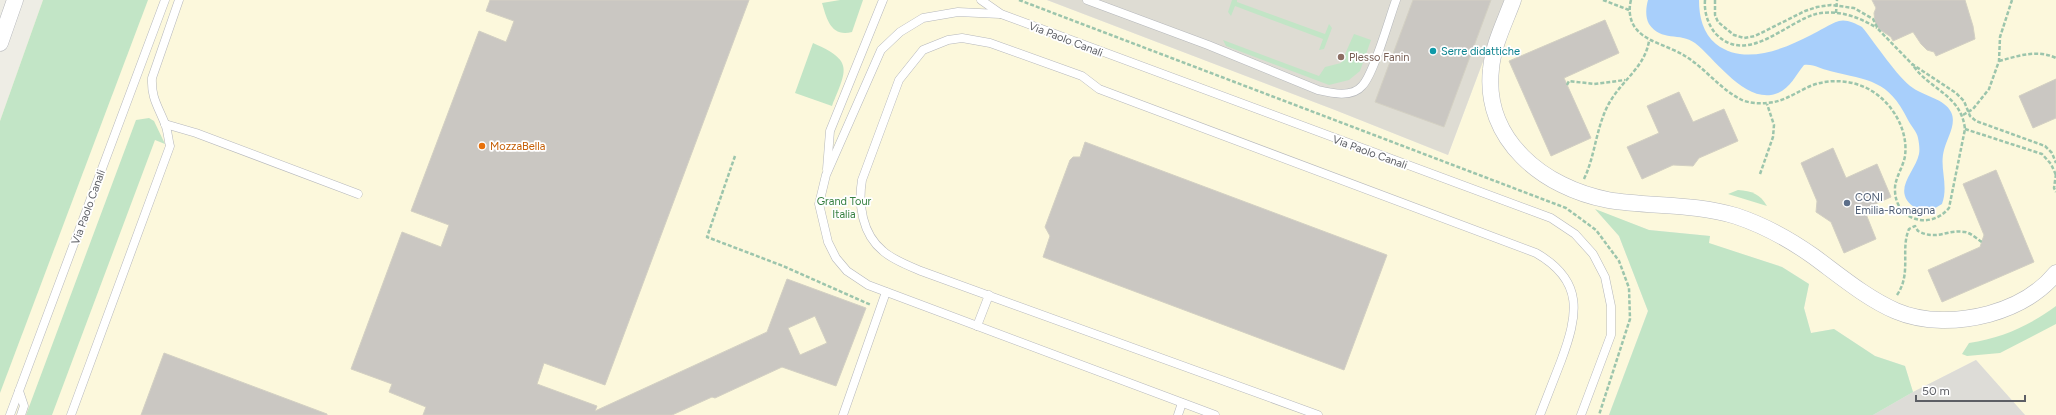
<svg xmlns="http://www.w3.org/2000/svg" width="2056" height="415" viewBox="0 0 2056 415" font-family="Figtree,sans-serif">
  <style>
    .commercial { fill: #fcf8dc }
    .industrial { fill: #dddcd7 }
    .education { fill: #dedcd3 }
    .green { fill: #c2e5c6 }
    .water { fill: #a8cffb }
    .building { fill: #cac7c2; stroke: #d3d0c3; fill-rule: evenodd }
    .lines { fill: none; stroke-linecap: round; stroke-linejoin: round }
    .service-casing { stroke: #b5b7bb; stroke-width: 9 }
    .minor-casing { stroke: #b5b7bb; stroke-width: 17 }
    .path { stroke: #9cc5ac; stroke-width: 2.5; stroke-dasharray: 4 2; stroke-linecap: butt }
    .service { stroke: #fff; stroke-width: 8 }
    .minor { stroke: #fff; stroke-width: 16 }
    .culture-dot { fill: #0f9aa8; stroke: #fff; stroke-width: 1.5 }
    .education-dot { fill: #8d6e63; stroke: #fff; stroke-width: 1.5 }
    .food-dot { fill: #e8710a; stroke: #fff; stroke-width: 1.5 }
    .service-dot { fill: #5c6f8a; stroke: #fff; stroke-width: 1.5 }
    .labels { text-anchor: middle; stroke-width: 3.5; stroke-linejoin: round; paint-order: stroke }
    .street-label { font-size: 11px; fill: #5d5f65; stroke: #fff }
    .culture-label { font-size: 11px; fill: #0d838f; stroke: #fff; text-anchor: start }
    .education-label { font-size: 11px; fill: #785e54; stroke: #fff; text-anchor: start }
    .food-label { font-size: 11px; fill: #c56008; stroke: #fff; text-anchor: start }
    .service-label { font-size: 11px; fill: #4e5e75; stroke: #fff; text-anchor: start }
    .park-label { font-size: 11px; fill: #388142; stroke: #fff }
  </style>
  <rect width="100%" height="100%" fill="#eeede5"/>
  <polygon class="commercial" points="43,0 1047,0 1335,110 1448,155 1506,0 2056,0 2056,415 2025,415 1976,360 1913,392 1905,366 1875,356 1834,329 1811,333 1804,308 1809,284 1782,267 1708,243 1710,236 1649,230 1596,210 1619,236 1648,311 1609,415 0,415 0,121"/>
  <polygon class="industrial" points="1976,360 2025,415 1873,415 1913,392"/>
  <polygon class="education" points="1047,0 1506,0 1448,155 1335,110"/>
  <g class="green">
    <polygon points="43,0 148,0 0,393 0,121"/>
    <path d="M840 0H863L852 32C831 37 827 20 822 3Z"/>
    <polygon points="1232,0 1237,0 1237,2 1325,34 1329,24 1332,28 1324,49 1319,50 1323,39 1235,6 1231,16 1228,12"/>
    <polygon points="1354,34 1371,40 1360,71 1349,80 1329,85 1226,46 1223,40 1319,76 1325,67 1341,63"/>
    <path d="M813 43C854 61 847 69 832 106L795 93Z"/>
    <polygon points="149,118 154,121 165,144 155,140 52,415 26,415 136,120"/>
    <path d="M1738 190C1752 191 1760 194 1767 206L1728 194Z"/>
    <polygon points="1595,209 1649,230 1710,236 1709,243 1782,267 1809,284 1804,308 1811,333 1834,329 1875,356 1905,366 1913,392 1873,415 1609,415 1648,311 1619,236"/>
    <path d="M2056 306V324L2000 353 1967 356 1962 354 1969 343C2002 338 2029 326 2056 306Z"/>
  </g>
  <path class="water" d="M1648 0H1699C1699 17 1703 33 1716 44 1744 66 1784 49 1811 35 1820 31 1829 24 1839 21 1846 19 1855 23 1862 27 1876 44 1897 77 1913 88 1924 96 1945 99 1951 112 1957 124 1947 138 1944 150 1939 168 1949 185 1942 204 1934 209 1926 214 1917 209 1889 192 1915 173 1919 154 1920 149 1919 143 1918 138 1917 132 1911 126 1908 120 1888 79 1869 81 1830 71 1820 69 1815 64 1804 65 1794 77 1789 92 1771 95 1742 99 1715 59 1695 43 1680 32 1661 42 1649 24 1645 17 1646 7 1648 0Z"/>
  <g class="building">
    <path d="M490 0H749L605 385 544 363 537 384 597 406 595 411 767 332 787 279 866 308 836 386 782 367 715 398 712 397 672 415H423L426 407 389 392 392 384 351 369 402 232 441 247 449 225 411 211 479 31 506 42 510 32 514 21 486 11ZM815 316 827 343 800 355 788 328Z"/>
    <polygon points="1413,0 1491,0 1444,127 1375,102"/>
    <polygon points="1872,0 1965,0 1973,26 1975,39 1936,56 1934,52 1927,50 1921,44 1913,32 1893,41 1891,37 1879,29 1875,22 1874,13 1876,8"/>
    <polygon points="1605,20 1619,53 1564,78 1591,138 1551,156 1509,61"/>
    <polygon points="2056,79 2056,118 2033,128 2019,96"/>
    <polygon points="1679,92 1693,122 1724,109 1738,141 1699,158 1693,166 1673,165 1642,179 1627,147 1659,133 1647,106"/>
    <polygon points="1085,142 1387,255 1344,370 1043,257 1050,236 1045,227 1070,160 1073,157 1080,157"/>
    <polygon points="1833,148 1846,178 1877,164 1891,197 1864,209 1876,239 1844,253 1831,222 1816,212 1817,201 1801,163"/>
    <polygon points="1996,170 2034,262 1942,302 1928,270 1980,247 1984,235 1963,184"/>
    <polygon points="164,353 327,414 327,415 141,415"/>
  </g>
  <g class="lines">
    <g class="service-casing">
      <g id="service">
        <polyline points="981,0 1001,14 1551,218 1575,234 1593,254 1605,277 1611,306 1611,335 1581,415"/>
        <path d="M1087 0 1208 45 1318 90C1331 93 1352 98 1362 86 1374 74 1389 19 1396 0"/>
        <polyline points="1000,14 958,12 923,18 900,32 881,50 826,175 819,204 828,242 836,258 847,271 868,285 1215,415"/>
        <polyline points="165,124 196,133 358,194"/>
        <polyline points="827,169 830,131 883,0"/>
        <polyline points="977,326 989,295"/>
        <polyline points="19,391 24,406 21,415"/>
        <polyline points="10,415 165,0"/>
        <path d="M71 415 170 146C168 139 168 131 165 124 158 106 151 98 152 78L179 0"/>
        <polyline points="843,415 886,292"/>
        <polyline points="1178,415 1182,403"/>
        <path d="M1318 415 921 271C909 266 893 260 883 251 862 234 858 204 862 180L899 80 923 50 948 40 962 38 990 43 1082 76 1099 89 1536 253C1585 281 1578 315 1561 361 1554 379 1547 397 1540 415"/>
      </g>
    </g>
    <g class="minor-casing">
      <g id="minor">
        <path d="M1513 0C1505 22 1493 45 1491 69 1483 140 1544 188 1608 200 1650 207 1694 203 1736 216 1763 225 1789 239 1813 256 1839 275 1866 298 1896 311 1924 323 1959 322 1989 314 2014 307 2039 294 2056 273"/>
        <polyline points="0,43 15,0"/>
      </g>
    </g>
    <g class="path">
      <polyline points="1019,0 1566,208 1596,230 1619,261 1629,288 1630,319 1599,415"/>
      <polyline points="1603,0 1629,10"/>
      <path d="M1631 0C1628 11 1630 23 1638 31 1648 42 1671 47 1685 56 1705 68 1719 88 1740 99 1747 103 1759 104 1767 103 1782 102 1792 95 1806 88 1822 80 1842 79 1859 85 1887 94 1909 126 1905 156 1903 168 1894 179 1895 191 1896 221 1931 230 1949 208L1965 129C1961 94 1929 90 1912 64"/>
      <path d="M1705 0C1704 12 1708 25 1716 34 1747 66 1786 22 1816 14 1838 9 1859 17 1877 28"/>
      <polyline points="1715,0 1715,15 1718,22 1734,35 1744,38 1755,36 1805,11 1817,7 1831,5 1854,8 1873,19 1878,29 1912,64 1956,93 1964,101 1970,116 1976,121 2045,146 2052,153 2056,163"/>
      <polyline points="1836,13 1837,0"/>
      <path d="M1999 61C2018 56 2037 49 2056 58"/>
      <polyline points="1567,85 1569,81 1594,84 1625,80"/>
      <polyline points="1963,115 1973,109 1989,89 1999,61 2000,37 2012,0"/>
      <polyline points="1965,129 2042,154 2051,164 2056,175"/>
      <polyline points="735,156 707,237 783,266 871,305"/>
      <polyline points="1760,174 1773,137 1774,125 1767,104"/>
      <polyline points="2056,174 2054,188 2056,192"/>
      <path d="M1584 179C1596 154 1596 124 1611 100 1624 79 1645 66 1649 41"/>
      <path d="M1897 295C1912 273 1900 250 1909 229L1915 226 1918 231C1937 241 1947 229 1965 232 1971 233 1977 239 1982 242"/>
    </g>
    <use href="#service" class="service"/>
    <use href="#minor" class="minor"/>
  </g>
  <circle class="culture-dot" cx="1433" cy="51" r="4"/>
  <circle class="education-dot" cx="1341" cy="57" r="4"/>
  <circle class="food-dot" cx="482" cy="146" r="4"/>
  <circle class="service-dot" cx="1847" cy="203" r="4"/>
  <g class="labels">
    <g class="street-label">
      <text transform="translate(1066 39) rotate(21)" y="4">Via Paolo Canali</text>
      <text transform="translate(1370 152) rotate(20)" y="4">Via Paolo Canali</text>
      <text transform="translate(88 207) rotate(-70)" y="4">Via Paolo Canali</text>
    </g>
    <g class="culture-label">
      <text x="1441" y="55">Serre didattiche</text>
    </g>
    <g class="education-label">
      <text x="1349" y="61">Plesso Fanin</text>
    </g>
    <g class="food-label">
      <text x="490" y="150">MozzaBella</text>
    </g>
    <g class="service-label">
      <text x="1855" y="201">CONI<tspan x="1855" dy="13">Emilia-Romagna</tspan></text>
    </g>
    <g class="park-label">
      <text x="844" y="205">Grand Tour<tspan x="844" dy="13">Italia</tspan></text>
    </g>
  </g>
  <path d="M1916 395v6h109v-6" fill="none" stroke="#5d5f65" stroke-width="2"/>
  <text x="1922" y="395" font-size="12" fill="#5d5f65" stroke="#ffffff" stroke-width="3" paint-order="stroke">50 m</text>
</svg>
